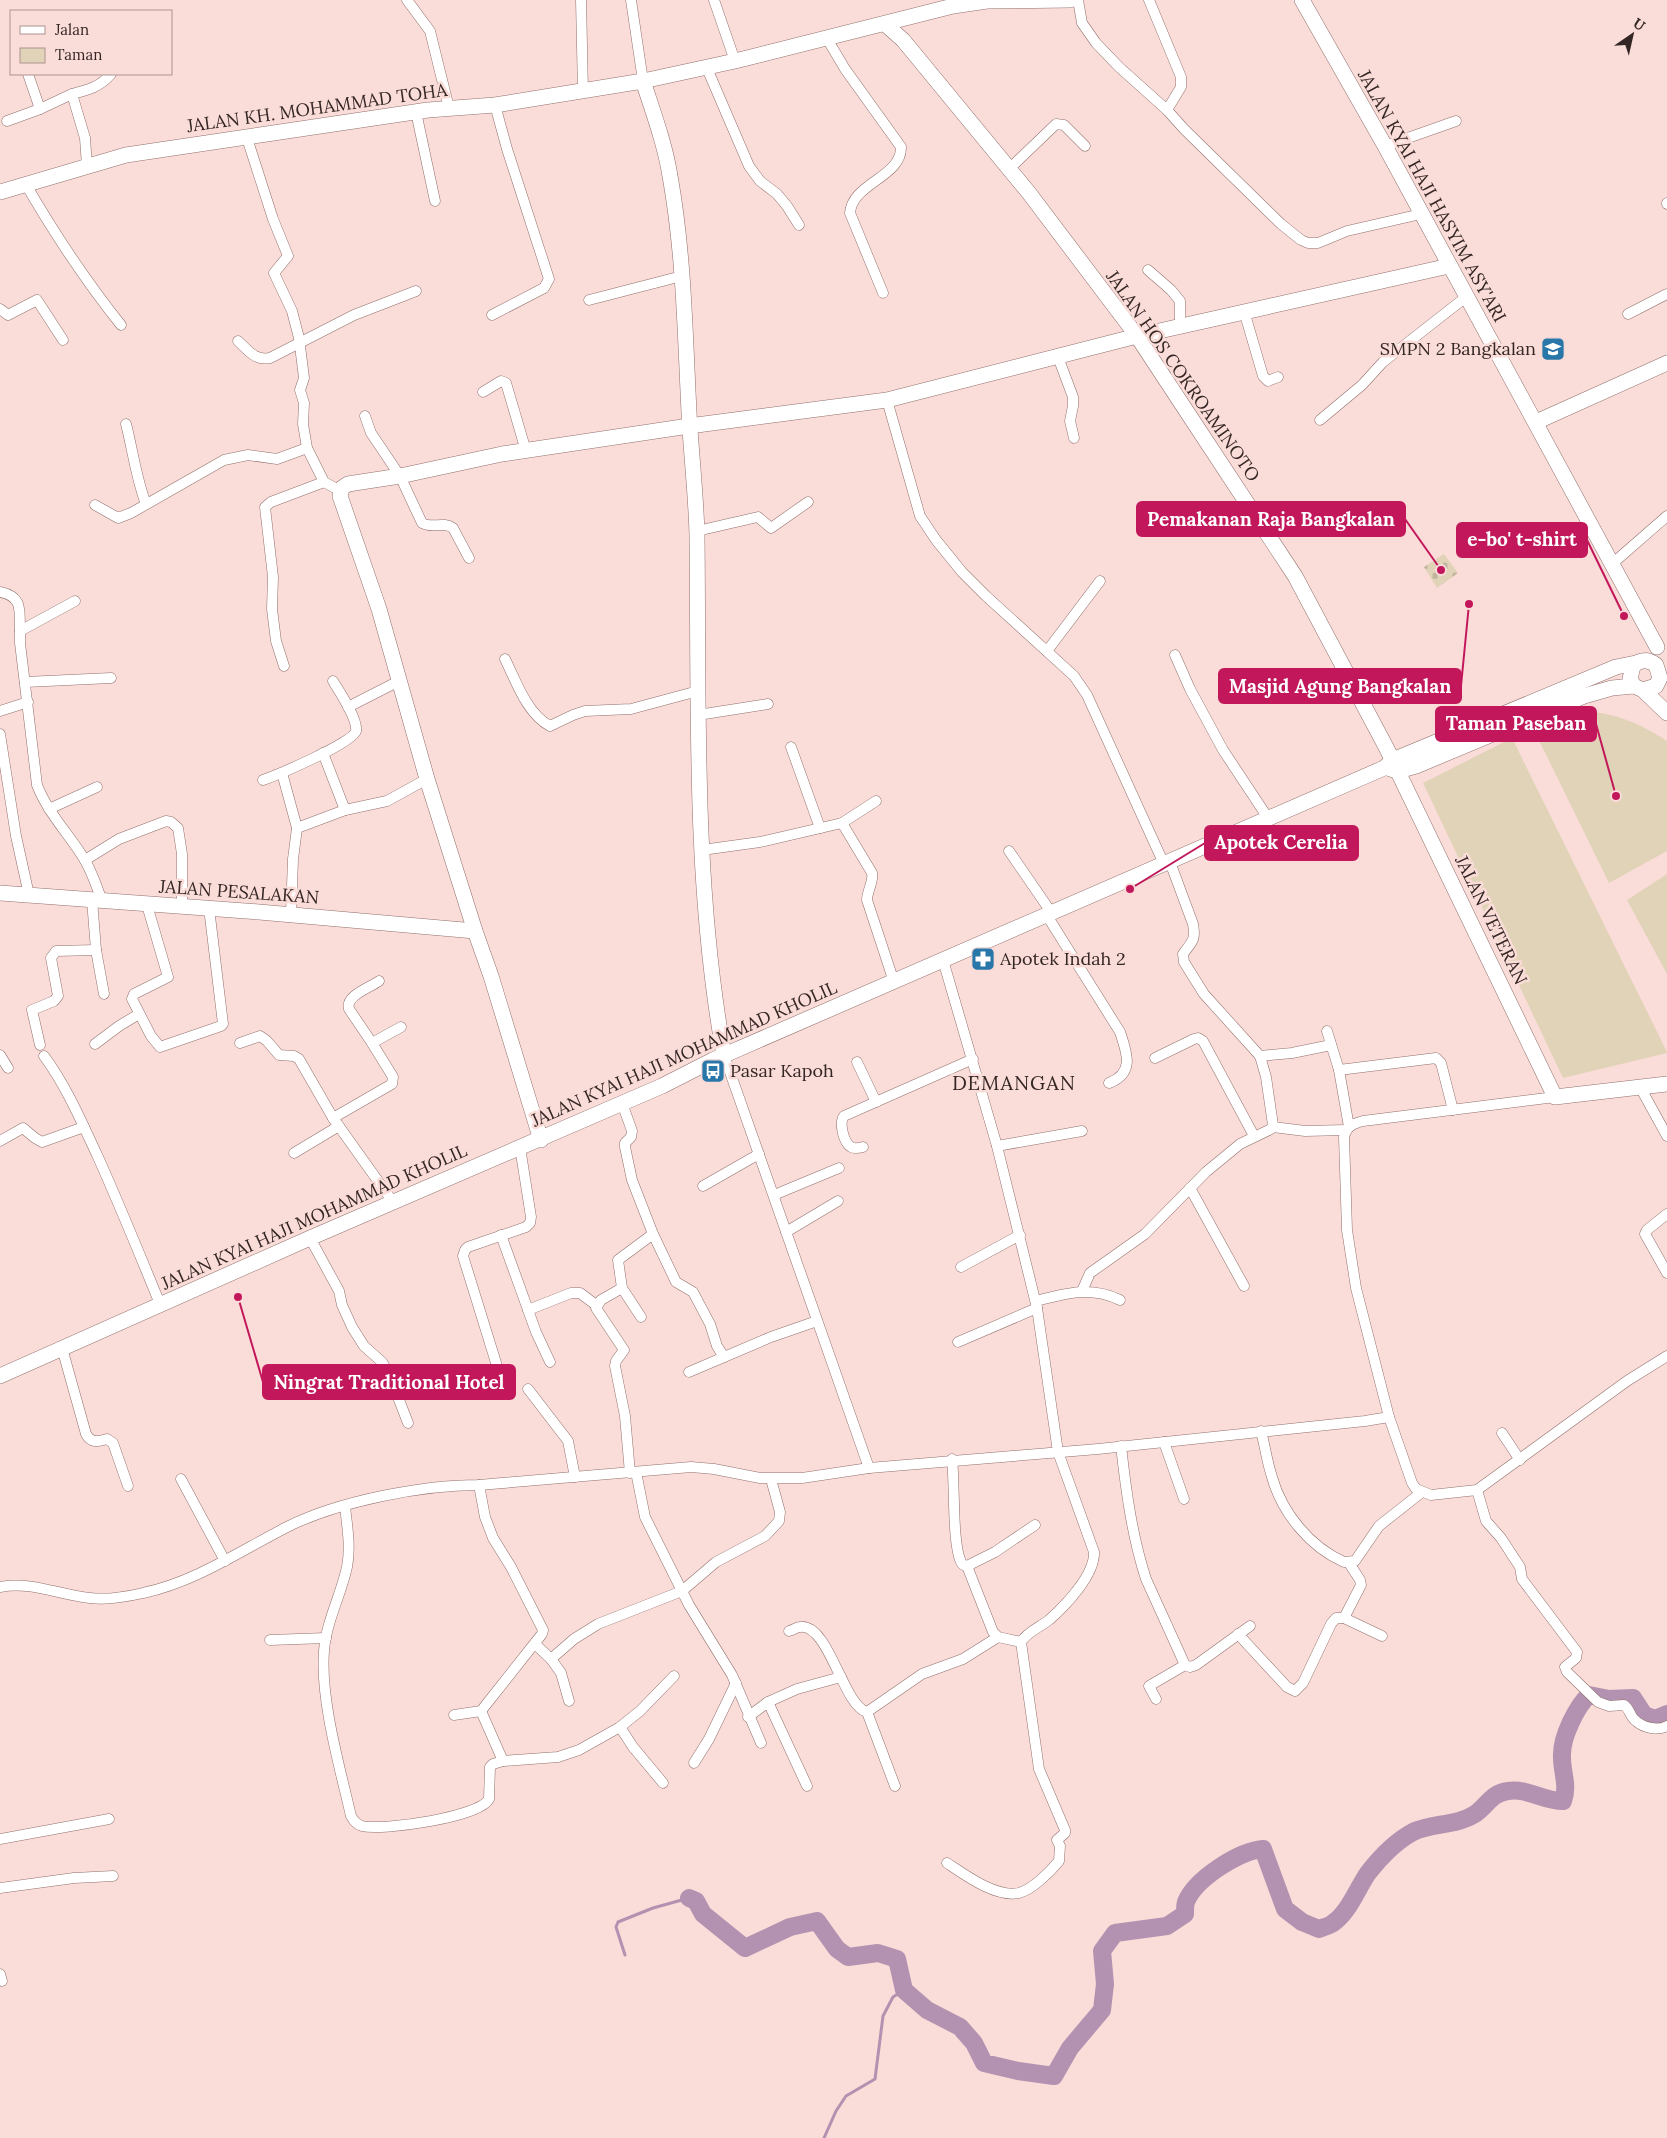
<svg xmlns="http://www.w3.org/2000/svg" width="1667" height="2138" viewBox="0 0 1667 2138" font-family="Lora,serif">
  <style>
    .cemetery { fill: url(#cemetery-stones) }
    .park { fill: #e1d3b8 }
    .lines { fill: none; stroke-linecap: round; stroke-linejoin: round }
    .stream { stroke: #b292b0; stroke-width: 3 }
    .river { stroke: #b292b0; stroke-width: 18 }
    .street-casing { stroke: #91706c; stroke-width: 11 }
    .secondary-casing { stroke: #91706c; stroke-width: 16 }
    .street { stroke: #fff; stroke-width: 10 }
    .secondary { stroke: #fff; stroke-width: 15 }
    .labels { text-anchor: middle; stroke-width: 5; stroke-linejoin: round; paint-order: stroke }
    .street-label { font-size: 18px; fill: #342624; stroke: #fadcd8 }
    .poi-label { font-size: 18px; fill: #342624; stroke: #fadcd8; text-anchor: start }
    .quarter-label { font-size: 20px; letter-spacing: 1px; fill: #342624; stroke: #fadcd8 }
    .leader { fill: none; stroke: #c2185b; stroke-width: 2 }
    .callout-dot { fill: #c2185b; stroke: #fadcd8; stroke-width: 2 }
    .callout { fill: #c2185b; stroke: #c2185b; stroke-width: 2 }
    .callout-label { font-size: 19px; text-anchor: middle; font-weight: bold; fill: #fff }
  </style>
  <defs>
    <pattern id="cemetery-stones" width="16" height="16" patternUnits="userSpaceOnUse" patternTransform="scale(1.25)"><rect width="16" height="16" fill="#e1d3b8"/><path d="M2 7V4a2 2 0 0 1 4 0v3zM10 15v-3a2 2 0 0 1 4 0v3z" fill="#c2b59e"/></pattern>
  </defs>
  <rect width="100%" height="100%" fill="#fadcd8"/>
  <polygon class="cemetery" points="1444,554 1458,573 1437,588 1424,567"/>
  <g class="park">
    <path d="M1585 711C1618 714 1639 723 1667 741V851L1609 883 1534 730 1559 719Z"/>
    <polygon points="1512,738 1667,1052 1667,1053 1563,1078 1423,783"/>
    <polygon points="1667,874 1667,974 1627,900"/>
  </g>
  <g class="lines">
    <g class="stream">
      <polyline points="625,1955 616,1927 618,1922 653,1908 689,1898"/>
      <polyline points="824,2138 836,2111 846,2096 875,2079 883,2016 893,1997 904,1990"/>
    </g>
    <path class="river" d="M689 1898 696 1901 703 1914 745 1948 790 1927 817 1921 837 1949 848 1957 878 1953 897 1959 904 1990 927 2010 960 2027 974 2043 984 2063 1018 2071 1054 2076 1070 2048 1102 2010 1105 1984 1102 1951 1115 1933 1167 1926 1185 1914C1185 1910 1185 1905 1186 1902 1195 1879 1239 1851 1263 1849L1285 1909 1302 1922 1319 1929C1323 1927 1330 1926 1333 1923 1349 1912 1357 1889 1368 1873 1379 1859 1396 1841 1413 1832 1432 1823 1456 1826 1475 1814 1487 1806 1491 1793 1508 1791 1528 1788 1543 1801 1563 1801 1569 1784 1561 1771 1562 1754 1562 1737 1576 1707 1589 1695L1609 1699 1633 1698 1644 1715 1655 1719 1667 1714"/>
    <g class="street-casing">
      <g id="street">
        <polyline points="407,0 430,31 449,108"/>
        <polyline points="581,0 583,92"/>
        <polyline points="631,0 643,81"/>
        <polyline points="714,0 735,61"/>
        <polyline points="1078,0 1082,23 1096,43 1119,67 1167,110 1184,129 1281,224 1301,240 1308,243 1318,243 1347,231 1421,214"/>
        <polyline points="1149,0 1181,77 1181,87 1167,110"/>
        <path d="M826 37 845 69 901 147C902 177 852 183 850 213L883 293"/>
        <polyline points="706,66 749,166 760,181 777,194 787,206 799,225"/>
        <polyline points="28,74 40,109"/>
        <polyline points="416,112 435,201"/>
        <polyline points="7,121 40,109 72,94"/>
        <polyline points="247,138 273,219 288,256 274,273 292,311 299,338 304,378 300,390 304,403 303,424 307,448 324,482 335,488 342,488"/>
        <polyline points="1385,146 1456,121"/>
        <path d="M87 166 85 138 72 94C88 90 100 87 111 74"/>
        <polyline points="1009,169 1056,124 1064,125 1085,146"/>
        <path d="M25 183C54 233 85 280 121 325"/>
        <polyline points="1667,203 1667,204"/>
        <polyline points="1148,270 1171,290 1180,301 1180,327"/>
        <polyline points="589,300 682,276"/>
        <polyline points="0,309 8,315 37,300 63,340"/>
        <polyline points="1244,311 1263,376 1268,381 1278,377"/>
        <polyline points="1628,314 1667,294"/>
        <polyline points="492,315 544,288 549,279 507,149 495,105"/>
        <path d="M238 341C248 350 255 361 270 358L354 315 416 291"/>
        <polyline points="1058,357 1073,397 1073,406 1070,421 1074,438"/>
        <polyline points="483,392 501,381 506,383 526,451"/>
        <polyline points="887,400 920,516 936,540 962,572 986,596 1074,676 1087,695 1164,864"/>
        <path d="M365 416 371 433 400 476 422 523C432 529 443 521 453 528L469 558"/>
        <polyline points="1320,420 1362,385 1383,362 1466,297"/>
        <path d="M126 424C133 451 136 478 146 504"/>
        <polyline points="95,505 118,518 131,513 224,460 248,455 277,459 307,448"/>
        <polyline points="697,531 758,517 771,528 808,502"/>
        <polyline points="1612,564 1667,516"/>
        <path d="M0 592C24 597 19 611 20 631"/>
        <path d="M75 601 20 631V643L37 785C47 811 66 831 81 854 91 868 96 885 102 901"/>
        <polyline points="1047,651 1100,581"/>
        <polyline points="1175,655 1190,689 1223,750 1268,818"/>
        <path d="M505 659C516 681 527 714 550 726L573 715 585 711 631 709 698 691"/>
        <polyline points="284,666 276,641 272,609 273,577 265,507 271,502 324,482"/>
        <polyline points="25,682 111,678"/>
        <polyline points="348,707 399,681"/>
        <polyline points="0,711 28,702"/>
        <polyline points="698,715 768,704"/>
        <polyline points="0,734 16,836 29,895"/>
        <polyline points="791,747 820,828"/>
        <polyline points="323,753 345,810"/>
        <polyline points="282,773 297,828"/>
        <path d="M263 780C277 775 353 743 356 731 358 719 339 691 333 681"/>
        <polyline points="49,809 97,787"/>
        <polyline points="842,823 876,801"/>
        <path d="M702 850 760 842 842 823 872 873C874 881 867 891 867 900L894 982"/>
        <polyline points="1009,851 1051,912"/>
        <polyline points="85,860 119,839 166,821 171,822 178,828 182,854 182,906"/>
        <polyline points="92,900 96,950 104,994"/>
        <polyline points="147,905 168,977 134,994 132,999 151,1036 160,1047 221,1026 223,1024 209,908"/>
        <polyline points="291,914 293,859 297,828 345,810 387,801 427,779"/>
        <path d="M1046 914 1120 1032C1127 1053 1135 1073 1109 1083"/>
        <path d="M943 960 997 1146 1037 1308 1058 1452 1094 1552C1095 1575 1065 1606 1049 1620 1040 1627 1027 1632 1021 1642L1039 1769 1065 1830V1833L1057 1840 1060 1846 1059 1861C1050 1872 1033 1889 1019 1893 996 1898 965 1875 947 1863"/>
        <polyline points="1327,1031 1339,1070 1349,1127"/>
        <polyline points="240,1043 260,1036 267,1041 279,1055 294,1056 299,1059 333,1118 393,1202"/>
        <path d="M372 1043 349 1009C345 996 369 988 379 981"/>
        <polyline points="95,1044 119,1026 139,1014"/>
        <polyline points="40,1045 32,1010 54,1001 58,996 51,958 56,951 96,950"/>
        <polyline points="0,1055 8,1068"/>
        <polyline points="724,1055 869,1468"/>
        <path d="M44 1056C67 1087 82 1123 98 1157 120 1206 140 1255 160 1304"/>
        <polyline points="1260,1056 1292,1053 1331,1045"/>
        <polyline points="1155,1058 1194,1039 1198,1038 1203,1041 1254,1136"/>
        <polyline points="857,1062 876,1102"/>
        <polyline points="1339,1070 1436,1058 1441,1063 1453,1110"/>
        <polyline points="1640,1087 1667,1136"/>
        <path d="M1555 1097 1363 1121C1352 1124 1347 1126 1344 1137L1347 1230 1356 1288 1389 1417 1412 1483 1416 1489 1431 1495 1477 1490 1627 1381 1667 1356"/>
        <polyline points="622,1103 632,1131 631,1137 625,1143 625,1147 632,1180 653,1234 676,1282 693,1292 710,1324 717,1346 724,1357"/>
        <polyline points="333,1118 392,1084 393,1077 372,1043 401,1027"/>
        <polyline points="1273,1127 1305,1131 1346,1130"/>
        <polyline points="0,1141 23,1128 35,1138 42,1142 84,1127"/>
        <polyline points="997,1146 1082,1131"/>
        <path d="M863 1147C859 1148 854 1149 851 1147 843 1142 839 1122 844 1116L973 1059"/>
        <polyline points="294,1153 339,1126"/>
        <polyline points="703,1186 759,1154"/>
        <polyline points="1190,1188 1244,1286"/>
        <polyline points="774,1195 839,1168"/>
        <polyline points="1667,1214 1647,1230 1645,1234 1667,1273"/>
        <polyline points="786,1232 838,1201"/>
        <polyline points="501,1235 536,1332 550,1362"/>
        <polyline points="310,1238 339,1291 342,1305 352,1327 364,1346 382,1362 389,1374 408,1423"/>
        <polyline points="961,1267 1020,1235"/>
        <polyline points="622,1288 601,1300 596,1308 624,1350 616,1361 615,1366 625,1416 630,1473"/>
        <path d="M1082 1291 1090 1273 1145 1234 1206 1172 1240 1144 1271 1129 1273 1125 1266 1077 1260 1056 1204 994 1184 962 1183 954C1192 941 1196 941 1193 924L1170 862"/>
        <path d="M1036 1301C1066 1293 1091 1286 1120 1300"/>
        <polyline points="528,1310 571,1293 580,1293 596,1305"/>
        <polyline points="641,1317 622,1288 618,1260 653,1234"/>
        <polyline points="958,1342 1037,1308"/>
        <path d="M62 1348 86 1434C91 1443 97 1442 107 1439L113 1443 128 1486"/>
        <polyline points="497,1366 463,1256 465,1250 468,1247 526,1227 530,1223 531,1217 520,1147"/>
        <polyline points="689,1372 771,1337 817,1321"/>
        <polyline points="528,1389 568,1441 575,1477"/>
        <path d="M1261 1431C1265 1446 1267 1462 1272 1477 1282 1513 1310 1547 1344 1562L1355 1561 1379 1526 1422 1492"/>
        <polyline points="1502,1433 1520,1460"/>
        <polyline points="1164,1442 1184,1499"/>
        <path d="M1121 1446C1126 1491 1132 1536 1146 1579L1185 1665 1149 1686 1156 1699"/>
        <path d="M952 1459C955 1484 952 1543 961 1562 963 1566 964 1565 967 1566L995 1552 1035 1525"/>
        <polyline points="636,1472 645,1517 689,1605 732,1675 761,1743"/>
        <polyline points="181,1479 225,1561"/>
        <path d="M1477 1490 1486 1521 1501 1538 1520 1567 1522 1579 1577 1652 1576 1658 1565 1667 1567 1672 1598 1702 1609 1706 1624 1705C1630 1709 1630 1717 1636 1721 1644 1728 1658 1731 1667 1726"/>
        <path d="M345 1506C347 1526 351 1547 347 1567 341 1595 326 1622 324 1651 320 1699 340 1768 351 1816 354 1821 356 1824 362 1826 383 1831 480 1817 489 1799L490 1767 493 1764 503 1761 481 1711"/>
        <polyline points="967,1566 993,1632 998,1637 1021,1642"/>
        <path d="M0 1587C32 1581 59 1595 90 1598 107 1600 126 1597 143 1593 195 1582 240 1551 287 1527 339 1501 422 1485 479 1485L691 1467 714 1469 760 1478H802L869 1468 1098 1449 1365 1421 1389 1417"/>
        <polyline points="1344,1618 1361,1585 1360,1580 1349,1563"/>
        <path d="M789 1631C793 1630 797 1627 800 1627 829 1623 843 1706 867 1712L922 1674 963 1659 998 1637"/>
        <polyline points="1238,1634 1287,1687 1295,1691 1303,1683 1331,1624 1336,1618 1344,1618 1382,1636"/>
        <polyline points="270,1640 326,1638"/>
        <polyline points="535,1644 551,1659"/>
        <polyline points="1185,1665 1190,1667 1196,1665 1250,1626"/>
        <polyline points="569,1701 561,1673 551,1659 574,1639 598,1624 682,1591 716,1562 765,1536 779,1521 780,1512 771,1479"/>
        <polyline points="768,1702 807,1786"/>
        <polyline points="867,1712 895,1786"/>
        <polyline points="454,1715 481,1711 542,1634 543,1630 511,1567 493,1538 485,1517 479,1485"/>
        <polyline points="748,1717 768,1702 797,1689 841,1677"/>
        <polyline points="620,1727 633,1747 663,1783"/>
        <polyline points="503,1761 558,1757 579,1750 620,1727 640,1711 674,1676"/>
        <polyline points="694,1763 709,1739 736,1683"/>
        <polyline points="0,1839 109,1819"/>
        <polyline points="0,1888 74,1878 113,1876"/>
        <polyline points="0,1974 2,1981"/>
      </g>
    </g>
    <g class="secondary-casing">
      <g id="secondary">
        <polyline points="1302,0 1385,146 1657,647"/>
        <polyline points="885,24 903,40 1029,193 1137,336 1295,576 1387,749 1555,1097 1667,1084"/>
        <path d="M643 81C653 112 665 144 670 176 684 254 685 333 689 412 691 453 696 494 697 535 699 708 693 884 724 1055"/>
        <polyline points="0,192 126,155 428,110 495,105 643,81 735,61 953,6 987,1 1070,0"/>
        <polyline points="1536,422 1667,363"/>
        <path d="M1643 690 1656 686 1660 678 1656 665C1648 659 1640 659 1633 666L1630 679 1634 686 1643 690 1667 713"/>
        <polyline points="1390,769 1398,771 1416,766 1584,696 1612,688 1634,686"/>
        <polyline points="0,893 259,912 475,931"/>
        <polyline points="541,1140 491,976 475,931 427,779 379,609 340,496 342,488 348,484 400,476 502,454 689,426 887,400 1137,336 1449,266"/>
        <polyline points="0,1376 310,1238 662,1086 713,1060 1384,768 1393,760 1616,667 1636,663"/>
      </g>
    </g>
    <use href="#street" class="street"/>
    <use href="#secondary" class="secondary"/>
  </g>
  <defs>
    <g id="school-square" transform="scale(1.25)"><rect x="-9" y="-9" width="18" height="18" rx="4" fill="#2976a9" stroke="#fadcd8"/><path d="M0-5L7-2L0 1L-7-2ZM-4 1L0 2.5L4 1V4Q0 6-4 4Z" fill="#fff"/></g>
    <g id="pharmacy-square" transform="scale(1.25)"><rect x="-9" y="-9" width="18" height="18" rx="4" fill="#2976a9" stroke="#fadcd8"/><path d="M-2-6h4v4h4v4h-4v4h-4v-4h-4v-4h4Z" fill="#fff"/></g>
    <g id="bus-square" transform="scale(1.25)"><rect x="-9" y="-9" width="18" height="18" rx="4" fill="#2976a9" stroke="#fadcd8"/><path d="M-5-6H5V4H4V6H2V4H-2V6H-4V4H-5ZM-3.5-4V0h7V-4ZM-3.5 1.2v1.5H-2V1.2ZM2 1.2v1.5H3.5V1.2Z" fill="#fff"/></g>
  </defs>
  <g fill-rule="evenodd">
    <use href="#school-square" x="1553" y="349"/>
    <use href="#pharmacy-square" x="983" y="959"/>
    <use href="#bus-square" x="713" y="1071"/>
  </g>
  <g class="labels">
    <g class="street-label">
      <text transform="translate(317 108) rotate(-8)" y="6">JALAN KH. MOHAMMAD TOHA</text>
      <text transform="translate(1432 196) rotate(61)" y="6">JALAN KYAI HAJI HASYIM ASY'ARI</text>
      <text transform="translate(1183 376) rotate(55)" y="6">JALAN HOS COKROAMINOTO</text>
      <text transform="translate(239 892) rotate(4)" y="6">JALAN PESALAKAN</text>
      <text transform="translate(1491 920) rotate(64)" y="6">JALAN VETERAN</text>
      <text transform="translate(684 1054) rotate(-24)" y="6">JALAN KYAI HAJI MOHAMMAD KHOLIL</text>
      <text transform="translate(314 1217) rotate(-24)" y="6">JALAN KYAI HAJI MOHAMMAD KHOLIL</text>
    </g>
    <g class="poi-label">
      <text x="1536" y="355" text-anchor="end">SMPN 2 Bangkalan</text>
      <text x="1000" y="965">Apotek Indah 2</text>
      <text x="730" y="1077">Pasar Kapoh</text>
    </g>
    <g class="quarter-label">
      <text x="1014" y="1090">DEMANGAN</text>
    </g>
  </g>
  <path class="leader" d="M1441 570L1405 519M1624 616L1587 540M1469 604L1461 686M1616 796L1596 724M1130 889L1205 843M238 1297L263 1382"/>
  <g class="callout-dot">
    <circle cx="1441" cy="570" r="5"/>
    <circle cx="1624" cy="616" r="5"/>
    <circle cx="1469" cy="604" r="5"/>
    <circle cx="1616" cy="796" r="5"/>
    <circle cx="1130" cy="889" r="5"/>
    <circle cx="238" cy="1297" r="5"/>
  </g>
  <g class="callout">
    <rect x="1137" y="502" width="268" height="34" rx="5"/>
    <rect x="1457" y="523" width="130" height="34" rx="5"/>
    <rect x="1219" y="669" width="242" height="34" rx="5"/>
    <rect x="1436" y="707" width="160" height="34" rx="5"/>
    <rect x="1205" y="826" width="153" height="34" rx="5"/>
    <rect x="263" y="1365" width="252" height="34" rx="5"/>
  </g>
  <g class="callout-label">
    <text x="1271" y="526">Pemakanan Raja Bangkalan</text>
    <text x="1522" y="546">e-bo' t-shirt</text>
    <text x="1340" y="693">Masjid Agung Bangkalan</text>
    <text x="1516" y="730">Taman Paseban</text>
    <text x="1281" y="849">Apotek Cerelia</text>
    <text x="389" y="1389">Ningrat Traditional Hotel</text>
  </g>
  <rect x="10" y="10" width="162" height="65" fill="#fadcd8" stroke="#ab9390"/>
  <rect x="20" y="26" width="25" height="8" fill="#ffffff" stroke="#ab9390"/>
  <text x="55" y="35" font-size="15" fill="#342624">Jalan</text>
  <rect x="20" y="48" width="25" height="15" fill="#e1d3b8" stroke="#ab9390"/>
  <text x="55" y="60" font-size="15" fill="#342624">Taman</text>
  <g transform="translate(1632 35) rotate(34)" stroke="#fadcd8" stroke-width="4" paint-order="stroke">
  <path d="M0-4L9 19L0 12L-9 19Z" fill="#342624"/>
  <text y="-8" font-size="14" font-weight="bold" text-anchor="middle" fill="#342624">U</text>
  </g>
</svg>
